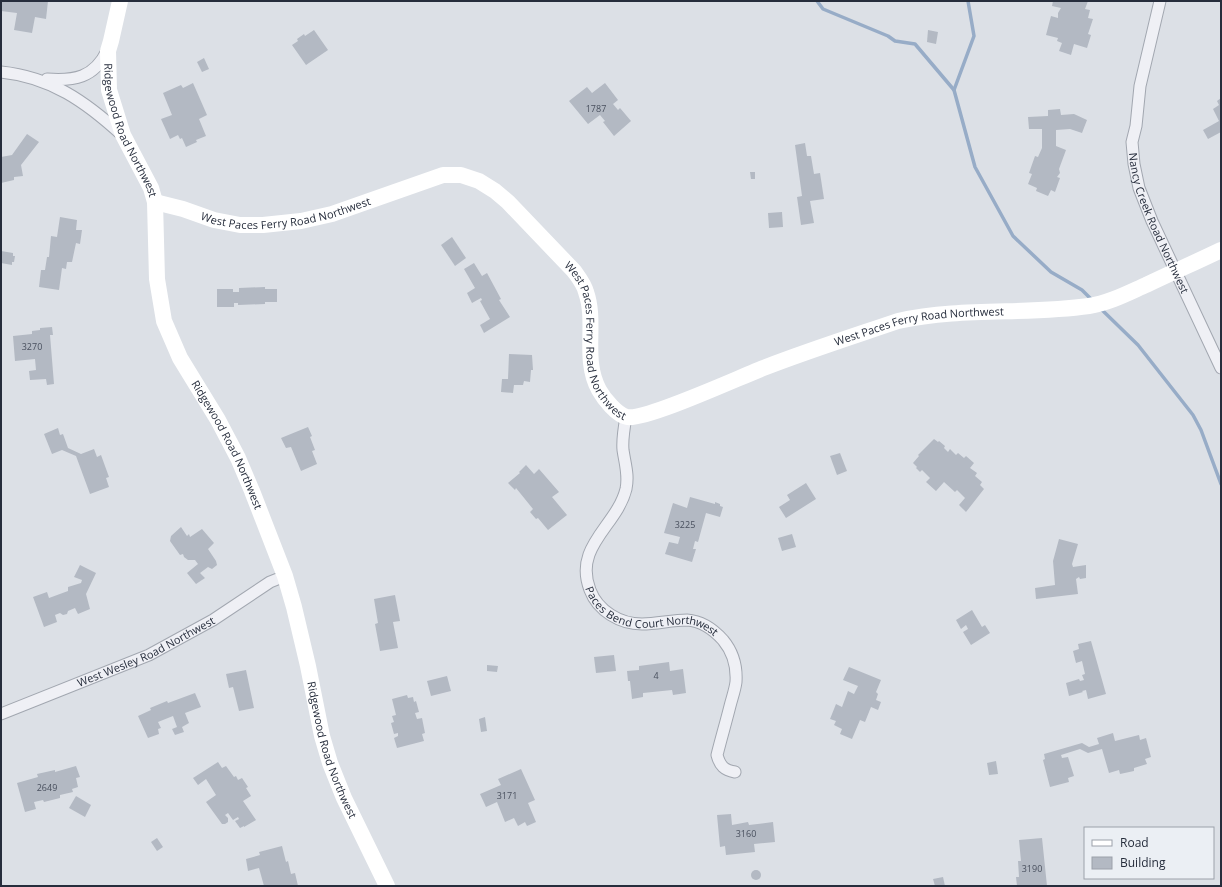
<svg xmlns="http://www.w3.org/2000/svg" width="1222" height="887" viewBox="0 0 1222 887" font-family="'Open Sans',sans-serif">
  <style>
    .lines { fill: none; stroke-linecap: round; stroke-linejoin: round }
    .stream { stroke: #97acc7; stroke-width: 3.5 }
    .building { fill: #b3b9c3 }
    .street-casing { stroke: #a2a7b0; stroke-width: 13 }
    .street { stroke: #eff0f5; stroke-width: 11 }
    .secondary { stroke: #fff; stroke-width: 16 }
    .labels { text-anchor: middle; stroke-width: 3; stroke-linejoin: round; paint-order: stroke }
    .number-label { font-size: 9px; fill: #49505e }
    .street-label { font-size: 11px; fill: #262d3c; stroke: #ebeff4 }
  </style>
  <rect width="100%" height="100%" fill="#dce0e6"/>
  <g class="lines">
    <g class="stream">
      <polyline points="817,1 823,9 888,36 895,41 915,44 954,90 975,167 1013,236 1051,272 1082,290 1093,301"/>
      <polyline points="954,90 974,36 968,1"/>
      <polyline points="1100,308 1138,345 1193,415 1201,430 1221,484"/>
    </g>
  </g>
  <g class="building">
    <polygon points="1,1 48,1 46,19 35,17 32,33 14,30 17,13 1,11"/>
    <polygon points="1053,1 1088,1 1085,9 1090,10 1088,18 1093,19 1088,34 1091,35 1087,48 1074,44 1071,55 1059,51 1062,43 1057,41 1058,38 1046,35 1051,16 1058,18 1058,13 1061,8 1052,6"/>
    <polygon points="314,30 328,50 306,65 292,45 298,41 297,39 304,34 305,36"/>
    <polygon points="928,30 938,32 936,44 927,42"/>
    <polygon points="204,58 209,69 202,72 197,62"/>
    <polygon points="193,83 207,115 199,119 206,136 196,140 197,142 186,147 182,138 180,139 178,135 170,139 161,119 172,115 163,93 181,85 183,88"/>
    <polygon points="605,83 618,100 613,104 618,110 620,108 631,121 614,136 603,122 605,121 600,115 588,124 569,101 587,87 592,93"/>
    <polygon points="1221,98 1221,132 1208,139 1203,130 1219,121 1213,109 1219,105 1217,101"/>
    <polygon points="1060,109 1061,115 1074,114 1087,120 1082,133 1070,129 1056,130 1056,146 1066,150 1059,169 1060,173 1057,177 1060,178 1055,192 1051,190 1048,196 1036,191 1037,188 1028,184 1032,174 1029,173 1035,156 1038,157 1042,148 1042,129 1029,129 1028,117 1048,116 1048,110"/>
    <polygon points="27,134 39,142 21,165 23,176 14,177 14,180 1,183 1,157 12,155"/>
    <polygon points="805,143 807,156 811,156 814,174 820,173 824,199 810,201 814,223 801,225 797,197 802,196 795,145"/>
    <polygon points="750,172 755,172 755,179 751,179"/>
    <polygon points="782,212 783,227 769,228 768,213"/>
    <polygon points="60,217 77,220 76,230 82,230 80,244 76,243 72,262 67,262 66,269 62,268 59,290 39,287 41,270 45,270 47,257 49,257 51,236 57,237"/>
    <polygon points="452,237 466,258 455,266 441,245"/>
    <polygon points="1,251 13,253 13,256 15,256 14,262 12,262 12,265 1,263"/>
    <polygon points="474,263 482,276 487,273 501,299 499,300 510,317 484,333 480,325 490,319 480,301 482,300 481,298 472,303 467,293 475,288 464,269"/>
    <polygon points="265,287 265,289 277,289 277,302 265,302 265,304 238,305 238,303 234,303 234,307 217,307 217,289 233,289 233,292 239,292 239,288"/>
    <polygon points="52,327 53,335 50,335 54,384 47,385 46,379 30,380 29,371 36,370 35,359 15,361 13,336 32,334 32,331 40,330 40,328"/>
    <polygon points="509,354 532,355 533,370 531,370 530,382 524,381 523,385 514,385 513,393 501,392 502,379 508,379"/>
    <polygon points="308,427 312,436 310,437 315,450 312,451 317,464 301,471 291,447 286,448 281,438"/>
    <polygon points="58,428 60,435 63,434 68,448 81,454 94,449 97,457 101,455 109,477 106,478 109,487 90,494 76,456 62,450 52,454 44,434"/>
    <polygon points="934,439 938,442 939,441 945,446 944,448 948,452 950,449 956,455 958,453 964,458 966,456 974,463 970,468 977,473 975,476 982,482 980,485 984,489 966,512 959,505 965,498 957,490 955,492 944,482 936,491 926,482 930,478 922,470 920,472 916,468 917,467 913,463 919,456 918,455"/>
    <polygon points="840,453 847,471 837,475 830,456"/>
    <polygon points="526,465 534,474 539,469 559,492 552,497 567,515 548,530 538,518 536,519 530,512 533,509 516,488 515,490 508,483 520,473 519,472"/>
    <polygon points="806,483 816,499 786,518 779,507 790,500 787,495"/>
    <polygon points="690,497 715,504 715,502 720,504 720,506 723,507 720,517 706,513 698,542 695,541 693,549 696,549 692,562 665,554 669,542 678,544 680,537 664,533 673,503 687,508"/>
    <polygon points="181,527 187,536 189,534 190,537 202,529 214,543 208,549 216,561 217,565 212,569 208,567 200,573 205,578 196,584 187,573 198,564 195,560 188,560 184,557 183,554 180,555 170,541 171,536"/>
    <polygon points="792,534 796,547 782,551 778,538"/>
    <polygon points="1059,539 1078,544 1072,564 1073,567 1086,565 1086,578 1080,579 1079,577 1076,579 1078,594 1036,599 1035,588 1055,585 1053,561"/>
    <polygon points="80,565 96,573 86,594 90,609 78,614 75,608 68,611 67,614 63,615 60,613 55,615 57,622 44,627 33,597 47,592 49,598 68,591 68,587 81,583 82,580 74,577"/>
    <polygon points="395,595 400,621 393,622 398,648 380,651 375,624 378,623 374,599"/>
    <polygon points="972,610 982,627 985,625 990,633 971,645 963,632 968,629 966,625 961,629 956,620"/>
    <polygon points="1091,641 1106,694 1088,699 1086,690 1082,691 1083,692 1069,696 1066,683 1079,679 1080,681 1084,680 1082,675 1085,674 1082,661 1076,663 1073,651 1079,649 1078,644"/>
    <polygon points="614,655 616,671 596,673 594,657"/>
    <polygon points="669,662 670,671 683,669 686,693 673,695 672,690 643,693 643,697 632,699 630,681 628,681 627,671 639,670 639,666"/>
    <polygon points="487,665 498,666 497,672 487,671"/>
    <polygon points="849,667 881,680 876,692 878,694 876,700 881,702 878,710 871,707 865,722 860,720 852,739 840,734 842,729 834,725 836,721 830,719 836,704 842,707 848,691 854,694 858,686 843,680"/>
    <polygon points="246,670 254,708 239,711 233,687 229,688 226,674"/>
    <polygon points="447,676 451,691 431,696 427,681"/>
    <polygon points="195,693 201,707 185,713 189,723 182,727 184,732 175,735 172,729 177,727 173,716 158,722 161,728 158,729 159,734 148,738 138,716 151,710 150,708 167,701 168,703"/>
    <polygon points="407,695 408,698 413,697 414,702 416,701 419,712 415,713 417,719 422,718 425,733 422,734 424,741 397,748 394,738 398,736 398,733 394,734 391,723 394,722 392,716 396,715 392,699"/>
    <polygon points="485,717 487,731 481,732 479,719"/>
    <polygon points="1113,733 1115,741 1139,735 1140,740 1146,738 1151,757 1145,759 1147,764 1134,768 1134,771 1120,774 1119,770 1109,773 1102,749 1088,753 1080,749 1061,755 1062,758 1068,757 1074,776 1068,778 1069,782 1050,787 1043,760 1045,759 1044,754 1082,743 1089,747 1099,744 1097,738"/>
    <polygon points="996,761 998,774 989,775 987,763"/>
    <polygon points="218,762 222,768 226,766 234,777 236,776 238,780 242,778 248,787 246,788 251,796 243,801 256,820 244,827 244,826 240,828 235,821 239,819 238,817 233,820 228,813 225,815 228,818 228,822 225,824 222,824 206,802 216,795 206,779 198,785 193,778"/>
    <polygon points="76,766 80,777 76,778 78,787 72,789 73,792 60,795 60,798 44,802 43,800 34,802 36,809 25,812 17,783 38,777 37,774 55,770 55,772"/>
    <polygon points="521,769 535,800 528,803 536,822 527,826 525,822 518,826 514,818 505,822 497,802 486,807 480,794 501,785 498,779"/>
    <polygon points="76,796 91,805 85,817 69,808"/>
    <polygon points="731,814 732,825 748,822 749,825 773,822 775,842 754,844 755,852 726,855 725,846 720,847 717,815"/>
    <polygon points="157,838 163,847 157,851 151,842"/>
    <polygon points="1042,838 1047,886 1017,886 1016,877 1019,877 1018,861 1021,861 1019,840"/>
    <polygon points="282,846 286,862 288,861 291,874 295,873 298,886 264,886 259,868 248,871 246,859 260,855 259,852"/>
    <circle cx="756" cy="875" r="5"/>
    <polygon points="943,877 945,886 935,886 933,879"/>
  </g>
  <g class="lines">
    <g class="street-casing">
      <g id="street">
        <path id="s1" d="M1160 1 1140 86 1136 126 1132 142 1134 164 1139 188 1152 221 1221 368"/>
        <path d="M1 72C51 77 86 102 122 135"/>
        <path d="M47 79C74 81 94 78 107 51"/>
        <path id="s2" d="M626 417C624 428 622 439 623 450 625 464 629 475 626 489 617 526 573 546 590 590 598 611 620 624 642 624 657 624 672 620 687 620 702 621 714 630 723 640 733 652 737 666 736 682 735 690 732 698 730 706 726 722 721 739 717 755 720 766 724 770 735 772"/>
        <path id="s3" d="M1 714 149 655 213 620 270 582 285 576"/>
      </g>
    </g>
    <use href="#street" class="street"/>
    <g class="secondary">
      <path id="s4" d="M120 1 111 41 108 51 109 90 123 135 151 188 155 202 157 279 164 321 180 358 218 420 238 458 252 491 285 576 294 607 308 666 322 736 330 763 344 798 387 886"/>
      <path id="s5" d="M155 202 183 209 214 220 240 225H263L301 221 332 214 443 175H461L479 181 495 191 508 202 574 271C579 278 584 284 586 292 597 323 582 359 599 390 604 399 617 415 627 417 645 421 742 376 766 367 810 350 854 336 898 321 961 307 1026 315 1089 306 1109 303 1128 293 1146 285 1171 273 1196 262 1221 250"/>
    </g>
  </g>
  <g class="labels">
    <g class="number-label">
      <text x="596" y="112">1787</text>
      <text x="32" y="350">3270</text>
      <text x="685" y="528">3225</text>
      <text x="656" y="679">4</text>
      <text x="47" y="791">2649</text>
      <text x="507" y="799">3171</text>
      <text x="746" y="837">3160</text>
      <text x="1032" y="872">3190</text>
    </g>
    <g class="street-label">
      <text dy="4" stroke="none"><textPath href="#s4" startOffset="135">Ridgewood Road Northwest</textPath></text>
      <text dy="4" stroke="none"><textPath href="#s5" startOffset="135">West Paces Ferry Road Northwest</textPath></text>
      <text dy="4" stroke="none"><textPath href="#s1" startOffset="230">Nancy Creek Road Northwest</textPath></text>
      <text dy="4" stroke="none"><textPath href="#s5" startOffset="939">West Paces Ferry Road Northwest</textPath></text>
      <text dy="4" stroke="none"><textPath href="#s5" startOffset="543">West Paces Ferry Road Northwest</textPath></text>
      <text dy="4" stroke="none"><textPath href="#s4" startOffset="471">Ridgewood Road Northwest</textPath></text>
      <text dy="4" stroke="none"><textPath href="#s2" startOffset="255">Paces Bend Court Northwest</textPath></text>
      <text dy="4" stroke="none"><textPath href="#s3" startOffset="158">West Wesley Road Northwest</textPath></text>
      <text dy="4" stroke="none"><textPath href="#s4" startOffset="795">Ridgewood Road Northwest</textPath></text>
    </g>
  </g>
  <rect width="1222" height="887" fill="none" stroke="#262d3c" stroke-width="4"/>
  <rect x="1084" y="827" width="130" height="52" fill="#ebeff4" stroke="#9ca1aa"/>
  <rect x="1092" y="840" width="20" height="6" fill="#ffffff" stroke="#9ca1aa"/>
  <text x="1120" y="847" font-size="12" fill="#262d3c">Road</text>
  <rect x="1092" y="857" width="20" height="12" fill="#b3b9c3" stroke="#9ca1aa"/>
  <text x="1120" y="867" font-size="12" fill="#262d3c">Building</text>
</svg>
